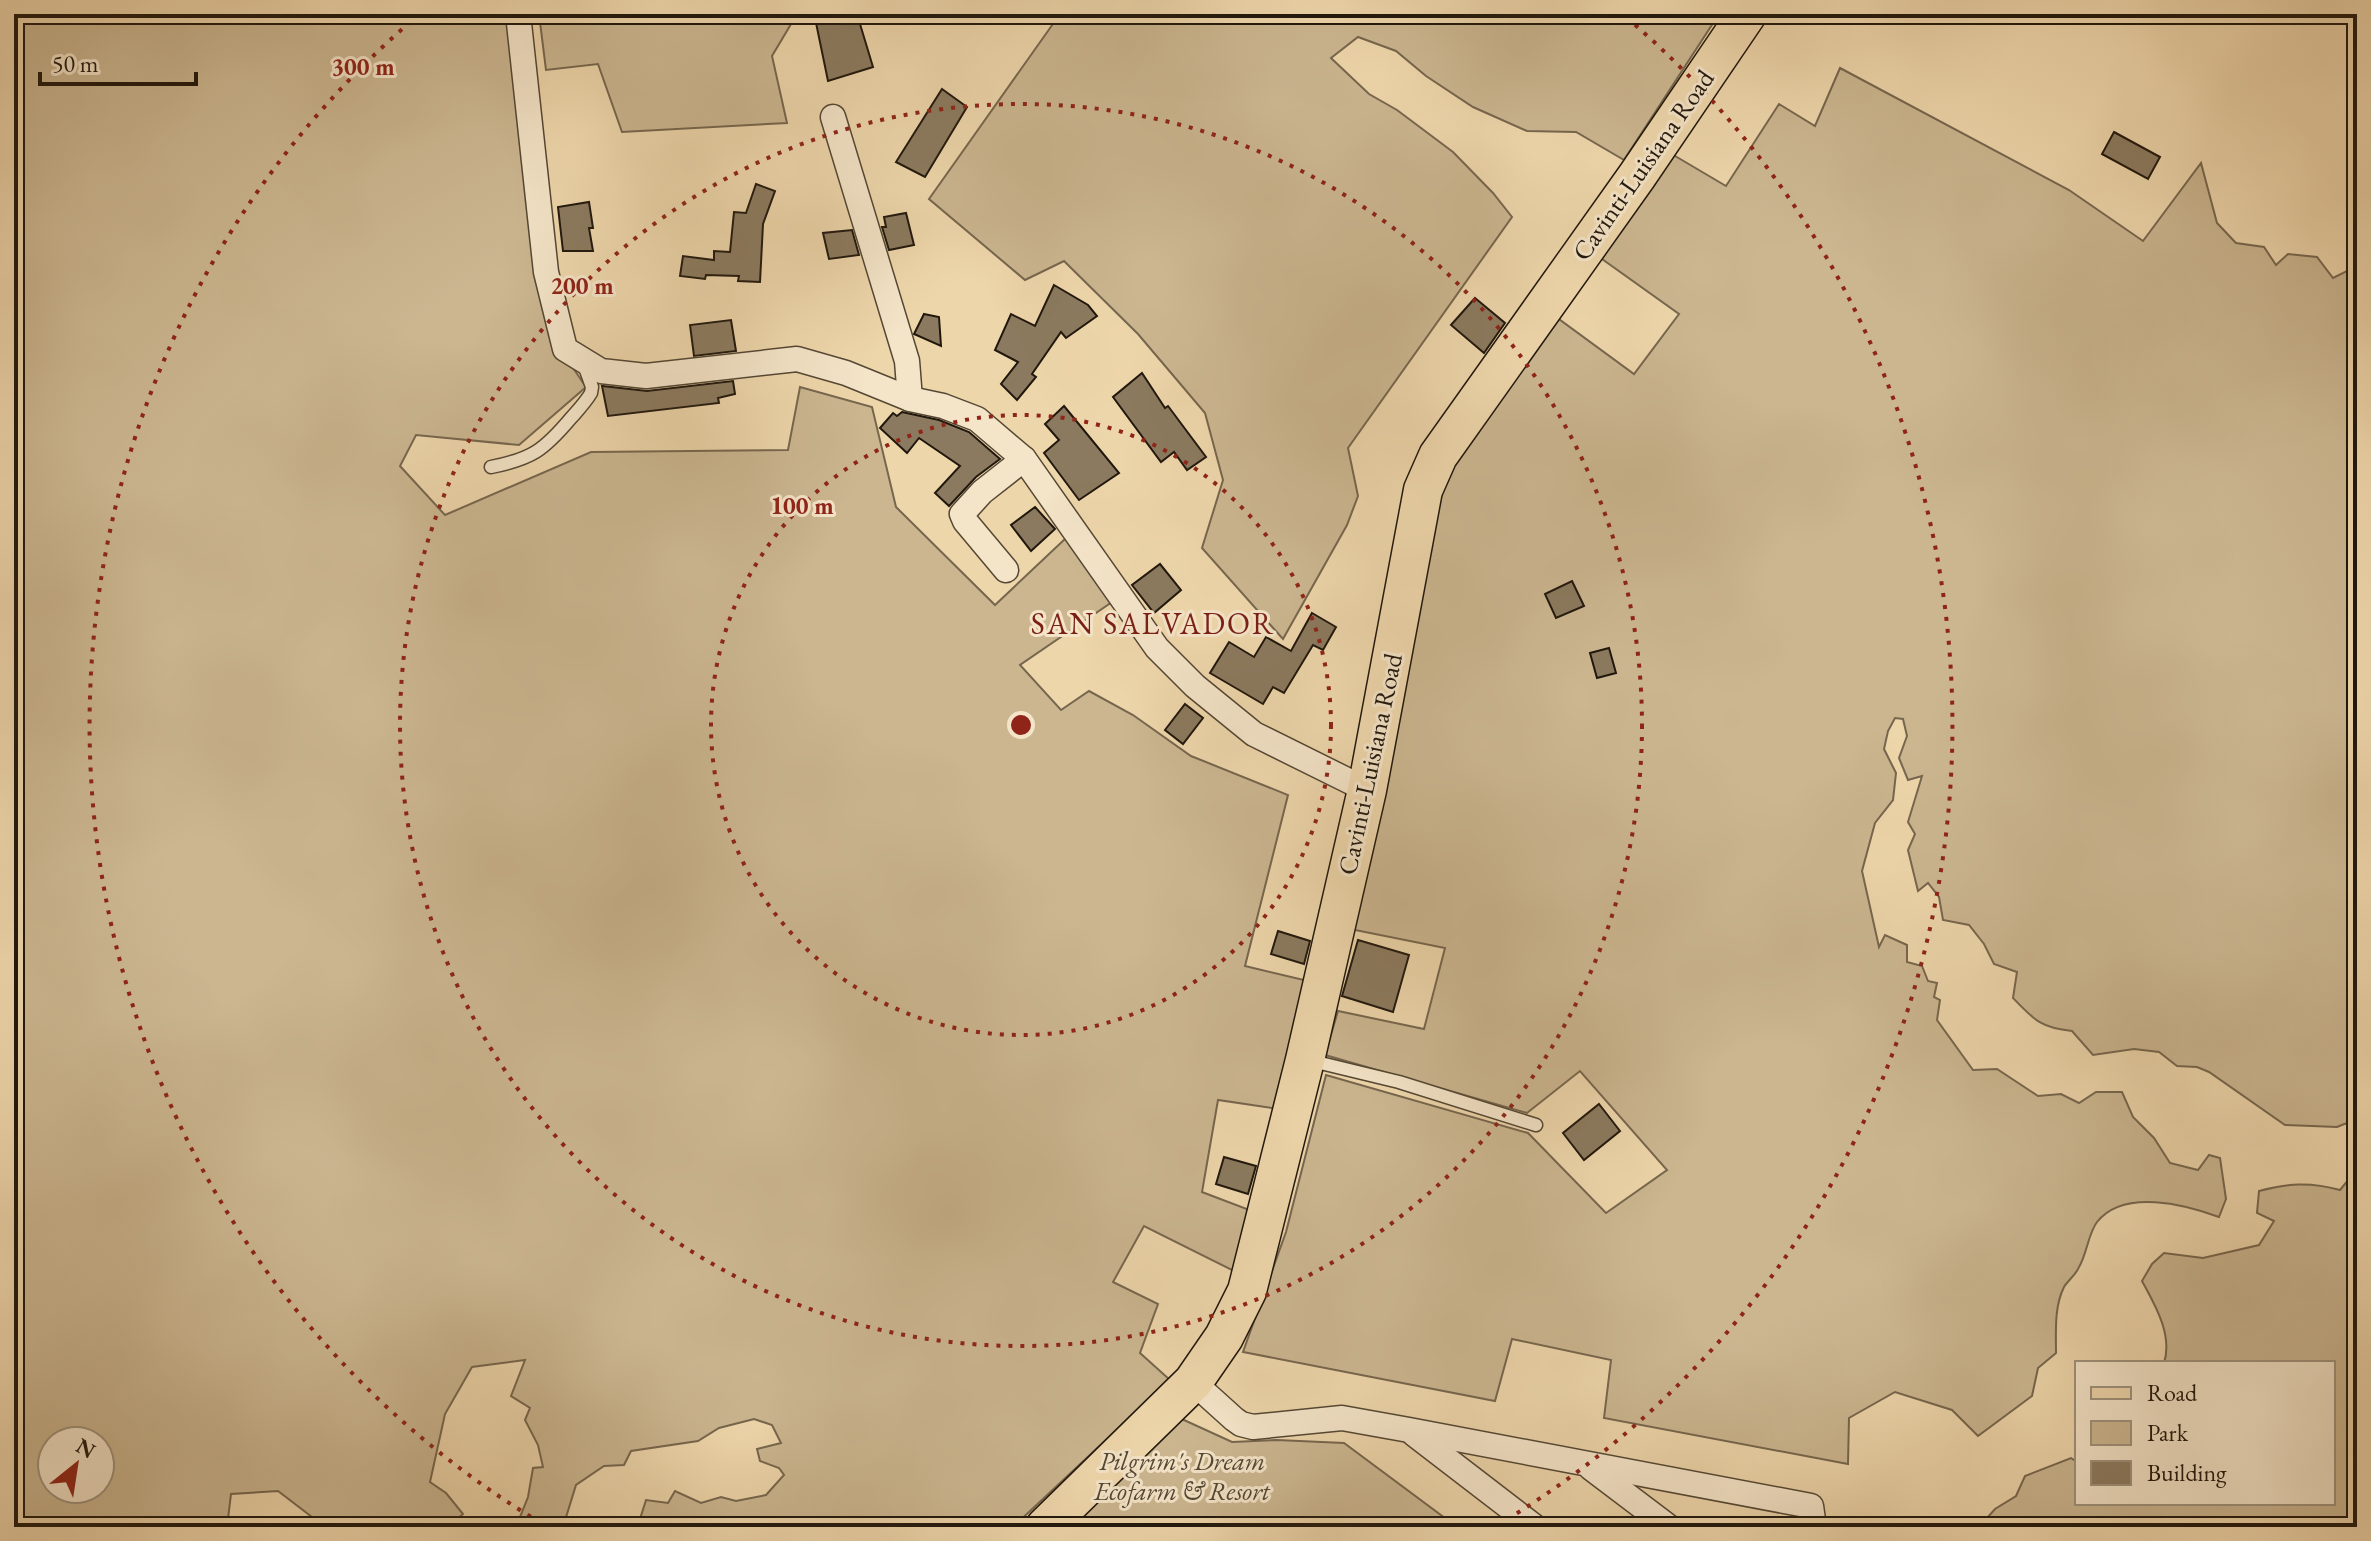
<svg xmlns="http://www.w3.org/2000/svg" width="2371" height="1541" viewBox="0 0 2371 1541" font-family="'EB Garamond',serif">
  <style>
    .green { fill: #cbb690; stroke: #76664e; stroke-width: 2; fill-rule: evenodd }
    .building { fill: #8b7a5f; stroke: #20170d; stroke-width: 2 }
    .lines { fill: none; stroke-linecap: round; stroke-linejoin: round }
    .lane-casing { stroke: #544734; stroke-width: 15 }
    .street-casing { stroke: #544734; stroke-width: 27 }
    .primary-casing { stroke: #20170d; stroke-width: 41 }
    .lane { stroke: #f4e4c8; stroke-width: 12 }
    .street { stroke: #f4e4c8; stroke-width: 24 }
    .primary { stroke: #eed6ab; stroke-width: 38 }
    .ring { fill: none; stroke: #8f2418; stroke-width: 4; stroke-dasharray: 4 8 }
    .labels { text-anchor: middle; stroke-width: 6; stroke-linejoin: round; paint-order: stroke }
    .street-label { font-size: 26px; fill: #20170d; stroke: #f4e4c8 }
    .park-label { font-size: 26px; font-style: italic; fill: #534734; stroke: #f4e4c8 }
    .quarter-label { font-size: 30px; letter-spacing: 2px; fill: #7a1f14; stroke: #f4e4c8 }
    .centre { fill: #8f2418; stroke: #f4e4c8; stroke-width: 4 }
    .ring-label { font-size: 24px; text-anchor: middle; font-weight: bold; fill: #8f2418; stroke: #f4e4c8; stroke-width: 6; stroke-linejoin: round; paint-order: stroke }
  </style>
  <rect width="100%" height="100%" fill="#eed6ab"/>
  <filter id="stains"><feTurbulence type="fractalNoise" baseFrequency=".0025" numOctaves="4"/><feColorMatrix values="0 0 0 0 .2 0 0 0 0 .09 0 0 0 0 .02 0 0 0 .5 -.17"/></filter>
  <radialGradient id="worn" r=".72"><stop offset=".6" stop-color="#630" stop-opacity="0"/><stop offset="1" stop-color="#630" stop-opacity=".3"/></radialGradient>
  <g class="green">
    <path d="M14 14H512L552 337 586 387 519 445 416 435 400 466 445 515 591 452 788 450 800 387 872 407 896 507 995 605 1066 538 1112 602 1020 665 1061 710 1089 691 1133 715 1191 756 1288 795 1245 966 1308 981 1278 1109 1218 1100 1202 1192 1260 1214 1238 1273 1144 1226 1113 1282 1158 1304 1140 1353 1170 1380 1013 1527H640L639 1522 646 1500 668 1503 675 1491 701 1503 721 1497 736 1501 766 1495 784 1475 779 1468 760 1461 757 1449 781 1443 772 1425 754 1419 719 1428 698 1441 631 1451 624 1465 604 1466 576 1485 563 1527H516L528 1497 533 1468 543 1467 538 1445 525 1420 530 1408 511 1396 525 1360 472 1367 445 1414 430 1482 446 1493 463 1514 448 1527H325L278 1491 231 1494 227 1527H14ZM52 1441H100V1489H52Z"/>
    <polygon points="539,14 797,14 772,56 787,123 622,132 598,64 546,70"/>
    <polygon points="1060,14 1719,14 1624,160 1576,132 1527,131 1473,107 1426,76 1396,51 1358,37 1331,58 1369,94 1397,110 1453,152 1493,193 1512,217 1348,448 1358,496 1347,525 1283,639 1202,548 1223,480 1205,413 1138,334 1064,261 1025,280 929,199"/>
    <path d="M1840 68 2069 190 2143 241 2201 163 2217 223 2236 243 2264 247 2276 265 2288 254 2317 257 2333 278 2357 266V1119L2337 1127 2285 1125 2209 1072 2197 1067 2177 1066 2159 1052 2134 1049 2093 1055 2072 1031C2041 1028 2034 1020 2013 998L2017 972 1994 964 1984 944 1969 925 1943 920 1939 897 1928 883 1918 891 1908 850 1915 834 1908 822 1922 776 1908 780 1899 758 1907 736 1903 719 1895 718 1888 731 1884 749 1896 773 1893 800 1875 823 1862 871 1879 947 1885 935 1907 945V962L1922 966 1928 981 1937 983 1934 997 1940 1000 1937 1020 1973 1070 1997 1069 2038 1096 2061 1094 2079 1103 2096 1092H2122L2133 1117 2154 1138 2170 1163 2198 1170 2209 1155 2220 1158 2226 1199 2219 1217C2186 1205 2124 1188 2097 1222 2088 1234 2087 1254 2079 1267 2076 1275 2068 1280 2064 1287 2054 1307 2056 1332 2056 1353L2038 1368 2032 1396 1978 1436 1952 1410 1895 1392 1849 1418 1848 1464 1604 1418 1611 1360 1512 1339 1495 1401 1243 1352 1286 1232 1326 1075 1528 1133 1606 1213 1667 1170 1580 1071 1527 1113 1325 1055 1338 1011 1424 1029 1445 948 1350 929 1422 577 1449 465 1556 317 1634 374 1679 314 1602 259 1670 153 1726 186 1779 104 1815 126Z"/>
    <path d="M2353 1174 2357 1176V1527H1979L1995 1509 2016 1496 2025 1476 2071 1458 2077 1462V1503H2333V1363H2164C2173 1335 2155 1305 2142 1281L2152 1264 2164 1253 2203 1258 2259 1245 2274 1221 2257 1213 2259 1191C2288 1183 2311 1182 2340 1190Z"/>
    <polygon points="1173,1415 1232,1442 1277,1440 1344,1443 1457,1527 1051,1527"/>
  </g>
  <g class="building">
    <polygon points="829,14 857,14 873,67 828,81 815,18"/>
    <polygon points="942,89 967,107 925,177 896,162"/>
    <polygon points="2114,132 2160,157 2148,179 2102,154"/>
    <polygon points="756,184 775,191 763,224 760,282 738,281 739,276 706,275 705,279 680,276 683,256 714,260 714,251 730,252 734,212 746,213"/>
    <polygon points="589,202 593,228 589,228 593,251 563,251 558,207"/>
    <polygon points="906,213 914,245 889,250 882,227 886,227 884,217"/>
    <polygon points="852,230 859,255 829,259 823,233"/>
    <polygon points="1054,285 1088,305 1097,316 1066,338 1061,332 1032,374 1036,377 1017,400 1001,384 1018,362 995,350 1011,314 1035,326"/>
    <polygon points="1475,298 1505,323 1484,353 1451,325"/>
    <polygon points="924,314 939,317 941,346 914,334"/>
    <polygon points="731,320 736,351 694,356 690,325"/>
    <polygon points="1142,373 1165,408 1168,406 1206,457 1187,470 1174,452 1161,462 1113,397"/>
    <polygon points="733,381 735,394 718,398 719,403 608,416 602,386 647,391"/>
    <polygon points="1064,406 1119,473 1079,500 1044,453 1059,440 1045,424"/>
    <polygon points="902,412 939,420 969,432 1000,459 976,477 949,506 935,493 960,466 919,438 907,453 880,428 893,413 897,416"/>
    <polygon points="1035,507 1055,529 1031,551 1011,525"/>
    <polygon points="1160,564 1181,590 1154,613 1132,585"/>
    <polygon points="1572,581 1584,606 1556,618 1545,594"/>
    <polygon points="1312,613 1336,627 1323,650 1313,645 1284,693 1273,687 1263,704 1210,673 1229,642 1254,657 1266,637 1291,651"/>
    <polygon points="1609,648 1616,673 1597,678 1590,653"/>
    <polygon points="1185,704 1203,718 1183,744 1165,730"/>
    <polygon points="1278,931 1310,941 1304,964 1271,954"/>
    <polygon points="1358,940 1409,955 1393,1012 1342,996"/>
    <polygon points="1599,1104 1620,1131 1584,1160 1563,1133"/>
    <polygon points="1224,1157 1256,1166 1248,1194 1216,1184"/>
  </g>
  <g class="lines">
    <g class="lane-casing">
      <g id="lane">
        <path d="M491 467C532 459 544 450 571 418 578 410 585 403 591 393L592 387 583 362"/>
        <polyline points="1308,1060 1399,1082 1536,1125"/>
      </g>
    </g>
    <g class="street-casing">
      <g id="street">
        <polyline points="518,14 546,272 565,349 601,371 646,376 797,359 846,373 910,399 943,406 977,419 1024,459 1157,648 1195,686 1254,734 1367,790"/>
        <polyline points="833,117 907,361 910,399"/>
        <polyline points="1006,570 965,521 962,514 982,492 1024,459"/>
        <polyline points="1193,1382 1234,1419 1241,1424 1253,1427 1342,1418 1409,1430 1811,1506 1814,1527"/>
        <polyline points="1414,1434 1535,1527"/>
        <polyline points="1591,1468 1669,1527"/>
      </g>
    </g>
    <g class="primary-casing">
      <polyline id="primary" points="1045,1527 1193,1382 1224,1337 1247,1291 1305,1060 1367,790 1423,490 1438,456 1637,176 1747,14"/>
    </g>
    <use href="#lane" class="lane"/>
    <use href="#street" class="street"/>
    <use href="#primary" class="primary"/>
  </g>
  <g class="ring">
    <circle cx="1021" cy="725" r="310"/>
    <circle cx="1021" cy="725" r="621"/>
    <path d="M541 1523A931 931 0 0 1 416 17M1626 17A931 931 0 0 1 1501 1523"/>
  </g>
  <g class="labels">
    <g class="street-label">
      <text transform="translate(1643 165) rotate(-55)" y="9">Cavinti-Luisiana Road</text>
      <text transform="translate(1370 764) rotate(-78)" y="9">Cavinti-Luisiana Road</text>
    </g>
    <g class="park-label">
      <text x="1182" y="1470">Pilgrim's Dream<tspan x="1182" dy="30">Ecofarm &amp; Resort</tspan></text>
    </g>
    <g class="quarter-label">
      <text x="1153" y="634">SAN SALVADOR</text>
    </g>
  </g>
  <circle cx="1021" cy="725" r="12" class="centre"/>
  <g class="ring-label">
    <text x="363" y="75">300 m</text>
    <text x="582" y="294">200 m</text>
    <text x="802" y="514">100 m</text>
  </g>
  <rect width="2371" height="1541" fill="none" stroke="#eed6ab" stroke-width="48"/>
  <rect x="16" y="16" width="2339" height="1509" fill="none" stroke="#20170d" stroke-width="4"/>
  <rect x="24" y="24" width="2323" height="1493" fill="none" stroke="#20170d" stroke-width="2"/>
  <rect x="2075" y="1361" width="260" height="144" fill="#f4e4c8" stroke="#9f927d" stroke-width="2"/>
  <rect x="2091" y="1387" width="40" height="12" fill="#eed6ab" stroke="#9f927d" stroke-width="2"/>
  <text x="2147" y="1401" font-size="24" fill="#20170d">Road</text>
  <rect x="2091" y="1421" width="40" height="24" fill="#cbb690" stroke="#9f927d" stroke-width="2"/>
  <text x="2147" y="1441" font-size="24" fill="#20170d">Park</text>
  <rect x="2091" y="1461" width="40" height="24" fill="#8b7a5f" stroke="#9f927d" stroke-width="2"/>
  <text x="2147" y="1481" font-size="24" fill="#20170d">Building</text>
  <g transform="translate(76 1465) rotate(30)"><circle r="38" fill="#f4e4c8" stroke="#9f927d" stroke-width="2"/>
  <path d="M0-6L14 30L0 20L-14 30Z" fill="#8f2418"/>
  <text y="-12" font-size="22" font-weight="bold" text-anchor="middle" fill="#20170d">N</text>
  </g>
  <path d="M40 72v12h156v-12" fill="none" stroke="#20170d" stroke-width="4"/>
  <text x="52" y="72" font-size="24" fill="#20170d" stroke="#f4e4c8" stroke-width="6" paint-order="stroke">50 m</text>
  <rect width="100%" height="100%" filter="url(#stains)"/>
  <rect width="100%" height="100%" fill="url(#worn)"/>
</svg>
